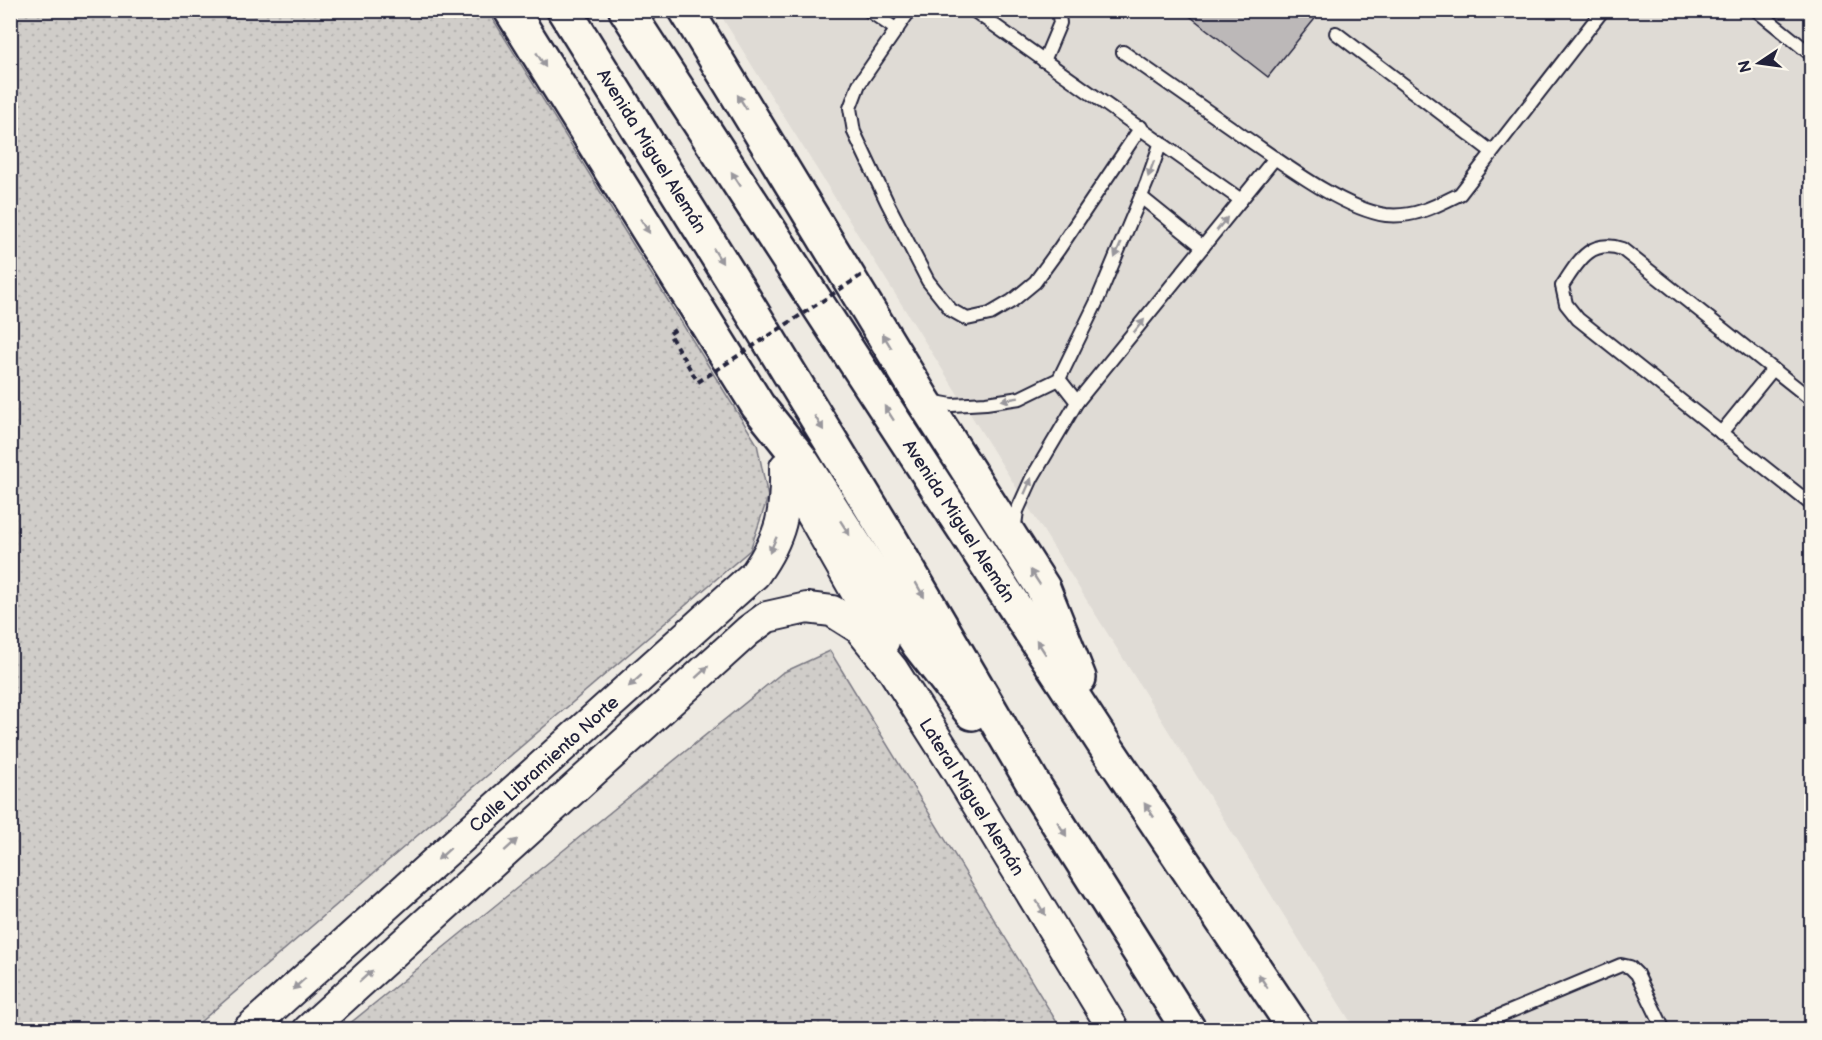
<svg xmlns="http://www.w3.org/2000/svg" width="1822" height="1040" viewBox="0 0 1822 1040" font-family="'Balsamiq Sans',sans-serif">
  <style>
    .built { fill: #dfdbd5 }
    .grass { fill: url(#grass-dots); stroke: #797882; stroke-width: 1.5 }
    .building { fill: #bcb8b8; stroke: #22223b; stroke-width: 1.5 }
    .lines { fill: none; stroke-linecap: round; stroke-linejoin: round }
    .service-casing { stroke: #22223b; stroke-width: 16 }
    .tertiary-casing { stroke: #22223b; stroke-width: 34 }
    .trunk-casing { stroke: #22223b; stroke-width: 38 }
    .path { stroke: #22223b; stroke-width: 4; stroke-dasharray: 6 4.5; stroke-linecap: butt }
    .service { stroke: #fbf7ec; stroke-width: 12 }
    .tertiary { stroke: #fbf7ec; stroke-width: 30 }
    .trunk { stroke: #fbf7ec; stroke-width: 33 }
    .path-bridge { stroke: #22223b; stroke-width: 4; stroke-dasharray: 6 4.5; stroke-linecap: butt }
    .oneway { fill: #99979c }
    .labels { text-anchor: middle; stroke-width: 5; stroke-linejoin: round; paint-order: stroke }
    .street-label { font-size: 18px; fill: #22223b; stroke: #fbf7ec }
  </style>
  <defs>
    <pattern id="grass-dots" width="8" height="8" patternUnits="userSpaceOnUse" patternTransform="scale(1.5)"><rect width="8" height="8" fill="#d0cdc9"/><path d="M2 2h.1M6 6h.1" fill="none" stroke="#b2b0ae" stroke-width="1.8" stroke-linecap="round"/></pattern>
  </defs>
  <rect width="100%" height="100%" fill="#eeeae2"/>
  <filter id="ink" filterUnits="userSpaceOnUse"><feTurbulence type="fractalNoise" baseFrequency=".0167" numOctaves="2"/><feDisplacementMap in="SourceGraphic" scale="12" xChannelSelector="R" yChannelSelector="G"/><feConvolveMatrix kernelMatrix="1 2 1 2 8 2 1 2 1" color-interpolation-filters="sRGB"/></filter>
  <g filter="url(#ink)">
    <polygon class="built" points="718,11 1811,11 1811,1029 1355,1029"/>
    <g class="grass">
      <polygon points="15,11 488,11 757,444 768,497 750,550 192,1029 11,1029 10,19"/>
      <polygon points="830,651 1061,1029 343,1029 782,673"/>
    </g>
    <polygon class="building" points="1182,10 1322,10 1268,77"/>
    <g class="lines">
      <g class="service-casing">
        <g id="service">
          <polyline points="868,10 897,30"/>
          <polyline points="910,10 859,84 850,108 854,132 887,202 928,281 951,310 967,319 990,314 1012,301 1035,282 1059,249 1141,127"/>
          <polyline points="973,10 1241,200"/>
          <polyline points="1756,10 1812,55"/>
          <polyline points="1336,33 1492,152"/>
          <path d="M1123 52C1163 80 1203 108 1243 136 1280 161 1342 209 1386 215 1414 218 1436 206 1460 194L1603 10"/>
          <polyline points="1044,61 1060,23 1058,10"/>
          <polyline points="1141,197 1203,247"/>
          <polyline points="1059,379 1077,402"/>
          <path d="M1812 400 1622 249C1590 238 1578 262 1562 286L1566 304 1578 319 1812 505"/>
          <polyline points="930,401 952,405 986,403 1020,398 1059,379 1097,301 1147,182 1161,142"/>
          <polyline points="1721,433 1773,369"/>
          <polyline points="1014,532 1017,511 1032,478 1077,402 1275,158"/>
          <polyline points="1466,1030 1621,965 1630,967 1637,974 1664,1030"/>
        </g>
      </g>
      <g class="tertiary-casing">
        <g id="tertiary">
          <polyline points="786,469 884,641"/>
          <path d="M248 1030 755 574C782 536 786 513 785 467"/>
          <polyline points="308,1030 748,631 767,617 807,608 832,611 859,628 893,670 956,769 1114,1030"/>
        </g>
      </g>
      <g class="trunk-casing">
        <g id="trunk">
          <polyline points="511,10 758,406 799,457 919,645 972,713"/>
          <polyline points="564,10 738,289 885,530 1037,790 1189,1030"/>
          <polyline points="626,10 1106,747 1296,1030"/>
          <polyline points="686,10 923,400 1043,588 1079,678"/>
        </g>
      </g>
      <polyline class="path" points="675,330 669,334 698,382"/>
      <use href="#service" class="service"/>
      <use href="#tertiary" class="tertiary"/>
      <use href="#trunk" class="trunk"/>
      <polyline class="path-bridge" points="698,382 865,273"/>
    </g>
    <defs><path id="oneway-solid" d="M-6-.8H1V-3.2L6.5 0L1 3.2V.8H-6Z" transform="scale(1.5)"/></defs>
    <g class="oneway">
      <use href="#oneway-solid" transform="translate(541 60) rotate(58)"/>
      <use href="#oneway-solid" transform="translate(742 102) rotate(-122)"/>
      <use href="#oneway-solid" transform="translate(1151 169) rotate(110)"/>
      <use href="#oneway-solid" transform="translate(736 179) rotate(-123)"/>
      <use href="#oneway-solid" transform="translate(1222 224) rotate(-51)"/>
      <use href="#oneway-solid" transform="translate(645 226) rotate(58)"/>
      <use href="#oneway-solid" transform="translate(1118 250) rotate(113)"/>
      <use href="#oneway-solid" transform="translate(718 256) rotate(58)"/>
      <use href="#oneway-solid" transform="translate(1139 326) rotate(-51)"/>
      <use href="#oneway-solid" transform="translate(887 341) rotate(-121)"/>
      <use href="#oneway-solid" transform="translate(1010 399) rotate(171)"/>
      <use href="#oneway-solid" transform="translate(889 413) rotate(-123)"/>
      <use href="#oneway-solid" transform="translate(819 423) rotate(59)"/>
      <use href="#oneway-solid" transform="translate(1028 486) rotate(-66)"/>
      <use href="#oneway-solid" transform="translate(845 528) rotate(57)"/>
      <use href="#oneway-solid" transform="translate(773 545) rotate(114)"/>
      <use href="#oneway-solid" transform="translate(1035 577) rotate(-123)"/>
      <use href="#oneway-solid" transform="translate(920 590) rotate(60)"/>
      <use href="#oneway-solid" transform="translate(1041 647) rotate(-123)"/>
      <use href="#oneway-solid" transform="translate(702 672) rotate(-42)"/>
      <use href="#oneway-solid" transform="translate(635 681) rotate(138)"/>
      <use href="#oneway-solid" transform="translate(1149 810) rotate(-124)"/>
      <use href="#oneway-solid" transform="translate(1062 829) rotate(58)"/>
      <use href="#oneway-solid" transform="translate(511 845) rotate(-42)"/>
      <use href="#oneway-solid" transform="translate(444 854) rotate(138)"/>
      <use href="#oneway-solid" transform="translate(1041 908) rotate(59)"/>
      <use href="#oneway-solid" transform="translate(366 976) rotate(-42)"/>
      <use href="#oneway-solid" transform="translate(1263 981) rotate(-124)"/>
      <use href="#oneway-solid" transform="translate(299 984) rotate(138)"/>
    </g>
  </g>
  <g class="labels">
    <g class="street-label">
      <text transform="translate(652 151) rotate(58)" y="6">Avenida Miguel Alemán</text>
      <text transform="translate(959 521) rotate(57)" y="6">Avenida Miguel Alemán</text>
      <text transform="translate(544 764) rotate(-42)" y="6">Calle Libramiento Norte</text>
      <text transform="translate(972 797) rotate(58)" y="6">Lateral Miguel Alemán</text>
    </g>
  </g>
  <rect width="1822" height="1040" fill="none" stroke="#fbf7ec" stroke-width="36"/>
  <rect x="18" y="18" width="1786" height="1004" fill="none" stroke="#22223b" stroke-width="2" filter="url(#ink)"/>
  <g transform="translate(1759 63) rotate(257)" stroke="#fbf7ec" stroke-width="4.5" paint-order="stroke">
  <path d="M0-4.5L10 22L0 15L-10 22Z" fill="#22223b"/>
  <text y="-9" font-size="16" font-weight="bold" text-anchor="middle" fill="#22223b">N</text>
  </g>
</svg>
